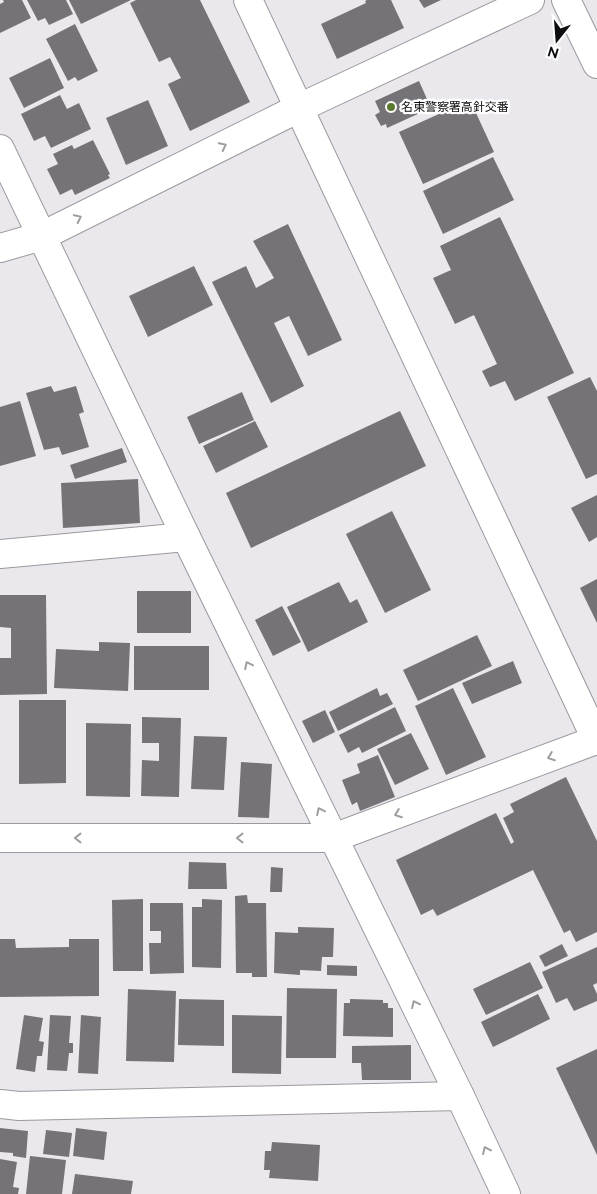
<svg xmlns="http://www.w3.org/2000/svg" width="597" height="1194" viewBox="0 0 597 1194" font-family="Raleway,'Noto Sans JP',sans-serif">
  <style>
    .building { fill: #767378 }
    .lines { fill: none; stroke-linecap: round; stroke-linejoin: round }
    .street-casing { stroke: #9c999e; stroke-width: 30 }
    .secondary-casing { stroke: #9c999e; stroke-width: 30 }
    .street { stroke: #fff; stroke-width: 28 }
    .secondary { stroke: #fff; stroke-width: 28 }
    .oneway { stroke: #9e9e9f }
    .poi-dot { fill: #5b7a30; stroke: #fff; stroke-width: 2 }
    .labels { text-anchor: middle; stroke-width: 4.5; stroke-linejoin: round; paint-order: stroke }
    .poi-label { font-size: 12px; fill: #0d0c0e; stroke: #fff; text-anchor: start }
  </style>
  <rect width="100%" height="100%" fill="#ebe8ed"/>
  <g class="building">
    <polygon points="3,0 22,0 31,18 0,33 0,4 4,2"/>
    <polygon points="27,0 66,0 73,14 49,25 45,18 38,21"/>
    <polygon points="69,0 131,0 81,24"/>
    <polygon points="136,0 200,0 250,102 190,131 168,84 181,78 170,57 159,62 130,3"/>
    <polygon points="367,0 391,0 404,28 337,59 321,24 366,3 365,1"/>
    <polygon points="419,0 441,0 424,8"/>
    <polygon points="75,24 98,71 78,81 75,77 68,81 46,39"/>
    <polygon points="50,58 64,88 24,108 9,78"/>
    <polygon points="419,81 431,108 387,128 386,124 381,126 375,115 380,112 375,101"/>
    <polygon points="60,95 67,109 79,103 91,129 51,148 45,136 34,141 21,114"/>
    <polygon points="148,100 168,146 126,165 106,118"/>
    <polygon points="470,100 494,152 423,184 399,132"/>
    <polygon points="93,140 110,174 108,175 110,178 75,195 72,189 60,195 47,169 58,164 53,154 72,145 74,149"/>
    <polygon points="493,157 514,200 443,234 423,191"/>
    <polygon points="500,217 574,373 515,401 505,381 490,387 482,371 497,364 474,315 455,324 433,278 451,270 440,246"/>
    <polygon points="288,224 342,340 308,356 289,316 274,323 304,386 271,403 212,282 246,266 256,288 274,278 253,241"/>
    <polygon points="194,266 213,305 148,337 129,296"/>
    <polygon points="590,377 597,391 597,474 586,479 547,397"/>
    <polygon points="51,386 54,392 76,386 84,412 79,414 89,447 62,455 59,447 44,450 26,393"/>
    <polygon points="242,392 254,420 199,444 187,417"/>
    <polygon points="20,401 36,456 0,466 0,407"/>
    <polygon points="400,411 426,466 251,548 226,493"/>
    <polygon points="255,421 268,447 216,473 203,446"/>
    <polygon points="122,448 127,462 75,479 70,465"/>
    <polygon points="138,479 140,523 63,528 61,483"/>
    <polygon points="597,495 597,537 589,542 571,508"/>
    <polygon points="392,511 431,590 385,613 346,534"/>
    <polygon points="597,579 597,623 580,588"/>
    <polygon points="339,582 350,603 357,599 368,622 308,652 287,607"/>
    <rect x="137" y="591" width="54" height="42"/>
    <polygon points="0,595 46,595 47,694 0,695 0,658 11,658 11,628 0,627"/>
    <polygon points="282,606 301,642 273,656 255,620"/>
    <polygon points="477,635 492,666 418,701 403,670"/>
    <polygon points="99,642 130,643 128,691 54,688 56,649 99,651"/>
    <rect x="134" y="646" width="75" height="44"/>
    <polygon points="513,661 522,683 472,704 462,683"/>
    <polygon points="377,688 380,696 387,693 393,704 338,731 329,712"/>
    <polygon points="453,688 486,757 446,775 415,706"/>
    <polygon points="19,700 66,700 66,783 19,784"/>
    <polygon points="395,707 406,731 362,753 359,747 348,753 339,735"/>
    <polygon points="325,710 335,732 313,743 302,721"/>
    <polygon points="142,717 181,718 179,797 141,796 142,760 159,761 159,743 142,743"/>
    <polygon points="86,723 131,724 130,797 86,796"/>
    <polygon points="411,733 429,769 395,785 377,749"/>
    <polygon points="194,736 227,737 224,790 191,789"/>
    <polygon points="378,755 395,797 360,811 357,802 352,805 342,780 360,773 357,764"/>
    <polygon points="241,762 272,764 269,818 238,817"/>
    <polygon points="566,777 597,841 597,932 576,942 570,930 564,933 533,870 437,916 433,909 421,915 396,860 496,813 511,844 514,842 503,818 514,812 510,804"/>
    <polygon points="189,862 226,863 227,889 188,889"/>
    <polygon points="271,867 283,868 282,892 270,892"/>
    <polygon points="247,895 248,903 266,903 267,977 252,977 252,973 236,973 235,896"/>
    <polygon points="143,899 143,971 113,971 112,900"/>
    <polygon points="202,899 222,900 221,968 192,967 192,907 202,907"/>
    <polygon points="150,903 183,903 184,973 150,974 149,943 161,943 161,931 150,931"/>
    <polygon points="298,927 334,928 333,957 322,957 321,971 300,970 300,975 274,973 275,932 298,933"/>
    <polygon points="0,939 15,939 16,948 69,947 69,939 99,939 99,996 0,997"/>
    <polygon points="562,944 568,956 545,967 539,956"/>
    <polygon points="597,947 597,983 593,985 597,994 597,1001 574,1011 567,998 556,1003 542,972"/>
    <polygon points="530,962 543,988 486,1015 473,989"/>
    <polygon points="327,965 357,966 357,976 327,975"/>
    <polygon points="287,988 337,989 336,1058 286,1058"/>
    <polygon points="128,989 176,991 174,1062 126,1061"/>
    <polygon points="538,994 550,1019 493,1047 481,1022"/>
    <polygon points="179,999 224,1000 224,1046 178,1045"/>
    <polygon points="350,999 383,1000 383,1003 388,1003 388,1008 393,1008 393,1037 343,1036 344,1003 350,1003"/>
    <polygon points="24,1015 43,1018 39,1041 44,1042 42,1056 37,1056 35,1072 16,1069"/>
    <polygon points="50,1015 71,1016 69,1043 73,1043 73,1053 69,1053 67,1071 47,1070"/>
    <polygon points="81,1015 101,1017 98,1074 78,1073"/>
    <polygon points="232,1015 282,1016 281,1074 232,1073"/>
    <polygon points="411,1045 411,1080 362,1080 361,1063 352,1063 352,1046"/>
    <polygon points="597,1049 597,1155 556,1068"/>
    <polygon points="0,1128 28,1131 26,1158 13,1156 13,1153 0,1152"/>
    <polygon points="76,1128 107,1132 104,1160 73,1156"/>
    <polygon points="46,1130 72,1133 69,1157 43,1154"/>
    <polygon points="272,1142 320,1145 318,1181 269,1178 270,1170 264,1170 265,1151 271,1151"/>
    <polygon points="30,1156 66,1160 62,1194 26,1194"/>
    <polygon points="0,1159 17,1162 13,1187 19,1188 18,1194 0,1194"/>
    <polygon points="75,1174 133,1181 131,1194 72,1194"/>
  </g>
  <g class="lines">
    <g class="street-casing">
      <g id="street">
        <polyline points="566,0 597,64"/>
        <polyline points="0,149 186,537 460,1096 506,1194"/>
        <polyline points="0,248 42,236 299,108 530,0"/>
        <polyline points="0,554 186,537"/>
        <polyline points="0,838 333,838 596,740"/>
        <polyline points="0,1104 19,1106 460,1096"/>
      </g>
    </g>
    <g class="secondary-casing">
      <polyline id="secondary" points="248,0 597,741"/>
    </g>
    <use href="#street" class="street"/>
    <use href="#secondary" class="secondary"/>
  </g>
  <defs><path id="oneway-chevron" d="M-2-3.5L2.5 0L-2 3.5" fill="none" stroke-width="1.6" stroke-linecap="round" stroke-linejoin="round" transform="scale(1.25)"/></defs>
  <g class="oneway">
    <use href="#oneway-chevron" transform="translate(223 146) rotate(-26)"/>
    <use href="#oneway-chevron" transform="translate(78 218) rotate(-26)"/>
    <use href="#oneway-chevron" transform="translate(248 665) rotate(-116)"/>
    <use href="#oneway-chevron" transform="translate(551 757) rotate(159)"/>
    <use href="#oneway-chevron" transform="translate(320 811) rotate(-116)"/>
    <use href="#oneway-chevron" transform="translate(398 814) rotate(159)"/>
    <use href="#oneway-chevron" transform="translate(78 838) rotate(180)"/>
    <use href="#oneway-chevron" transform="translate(240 838) rotate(180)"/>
    <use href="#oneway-chevron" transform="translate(415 1004) rotate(-116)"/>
    <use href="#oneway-chevron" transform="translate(486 1150) rotate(-115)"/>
  </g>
  <circle class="poi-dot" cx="391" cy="107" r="5"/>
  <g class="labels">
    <g class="poi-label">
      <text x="401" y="111">名東警察署高針交番</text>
    </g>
  </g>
  <g transform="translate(557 40) rotate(197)" stroke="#ffffff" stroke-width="4" paint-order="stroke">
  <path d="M0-4L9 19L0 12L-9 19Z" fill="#0d0c0e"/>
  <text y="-8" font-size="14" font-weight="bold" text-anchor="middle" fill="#0d0c0e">N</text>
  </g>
</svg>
